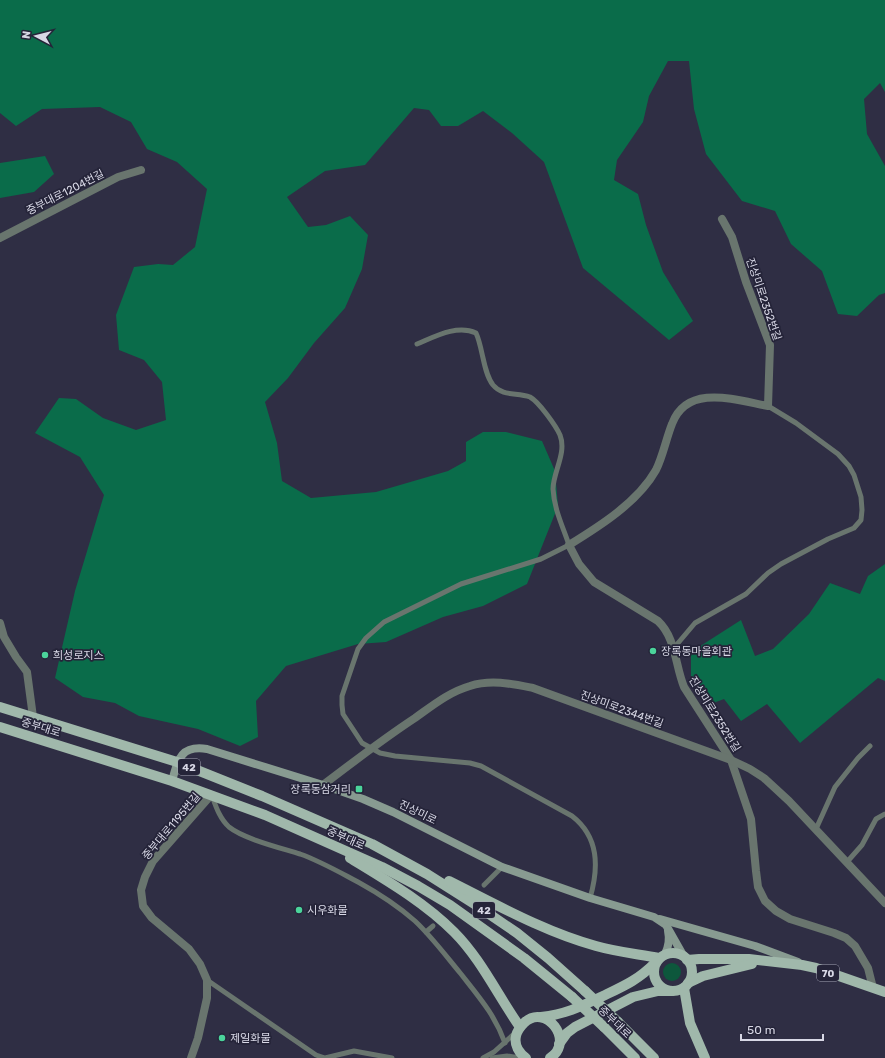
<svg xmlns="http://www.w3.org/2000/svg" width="885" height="1058" viewBox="0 0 885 1058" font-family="Rubik,'Noto Sans KR',sans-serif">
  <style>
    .green { fill: #0d573c }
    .forest { fill: #0a6c4a }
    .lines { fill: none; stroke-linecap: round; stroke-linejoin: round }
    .lane { stroke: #69756e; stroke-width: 5 }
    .street { stroke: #69756e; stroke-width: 8 }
    .secondary { stroke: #889b91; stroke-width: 8 }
    .primary { stroke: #a0b8ab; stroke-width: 10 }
    .primary-bridge { stroke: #a0b8ab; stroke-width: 10 }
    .poi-dot { fill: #4bd49b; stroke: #252439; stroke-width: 1.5 }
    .labels { text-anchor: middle; stroke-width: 3.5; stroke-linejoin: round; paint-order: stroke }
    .shield { fill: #252439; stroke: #a2a2b2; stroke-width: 1 }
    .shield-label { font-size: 10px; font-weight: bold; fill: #d8d8e6 }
    .street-label { font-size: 11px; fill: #d8d8e6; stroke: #252439 }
    .poi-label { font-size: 11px; fill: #d8d8e6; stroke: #252439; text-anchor: start }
  </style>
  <rect width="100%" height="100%" fill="#2f2e44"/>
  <circle class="green" cx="672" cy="972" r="9"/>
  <g class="forest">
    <polygon points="0,0 885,0 885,92 880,83 864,99 867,134 885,166 885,293 879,295 857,316 838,314 822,271 791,244 775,211 742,201 706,154 694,109 689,61 668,61 649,96 643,122 617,160 614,180 638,194 646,225 663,272 693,321 669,340 583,268 544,162 512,133 483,111 458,126 441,126 429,110 414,108 365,165 325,171 287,197 308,227 326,225 350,216 368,235 362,269 345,308 314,343 288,378 265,402 277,443 282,481 311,498 376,492 448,471 466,461 466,442 483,432 506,432 542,441 555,471 558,506 527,584 483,606 443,617 386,642 358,644 286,666 256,701 258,737 240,746 198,729 139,716 115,703 83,697 55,678 75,591 104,495 80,457 35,433 59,398 76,399 103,418 136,430 166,420 162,382 144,360 119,350 116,315 134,267 158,264 173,265 195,247 207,189 177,162 147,149 131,122 100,107 42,109 16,126 0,113"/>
    <polygon points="45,156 54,174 34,192 0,198 0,163"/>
    <polygon points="885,564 885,681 878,678 800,743 767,704 741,721 724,699 708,705 691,676 691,652 741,620 755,656 773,649 809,614 830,583 860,594 868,576"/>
  </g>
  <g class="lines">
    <g class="lane">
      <path d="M417 344C434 337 457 324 476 333 483 348 483 372 493 385 503 397 517 392 530 397 539 402 556 426 560 435 567 453 553 472 553 489 554 509 563 527 569 545L541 559 461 584 384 622 366 638 358 649 342 696V705L343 714 362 743 380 753 395 756 470 763 481 766 572 816C599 837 599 867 590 898"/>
      <polyline points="673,649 695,623 746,594 768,573 781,564 828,539 854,528 861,520 862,510 861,497 854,475 849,466 838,454 796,423 768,406"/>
      <path d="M212 796C216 807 220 819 229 827 244 839 281 848 300 854 320 861 339 872 358 882 378 893 398 906 415 921 432 937 446 956 461 974 479 997 495 1015 505 1043"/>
      <polyline points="816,829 835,787 858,758 870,746"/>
      <polyline points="847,862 862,845 876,819 885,814"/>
      <polyline points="484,885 502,867"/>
      <polyline points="426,932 433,926"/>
      <polyline points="207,980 316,1055 325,1058 354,1051 392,1058"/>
      <polyline points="483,1058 494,1052 515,1033"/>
      <polyline points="492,1058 507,1056 520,1058"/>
    </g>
    <g class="street">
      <path d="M722 219 732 237 746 282 770 345 768 406C736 400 687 383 672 424 666 439 663 456 656 470 638 502 600 526 569 545L579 564 594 582 658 621C676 638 675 665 684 687L731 760 751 819 756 871 758 887 765 901 776 911 790 919 834 933 846 938 855 946 868 968 873 988"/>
      <polyline points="0,238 118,177 141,170"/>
      <polyline points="0,623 4,637 16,657 27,672 33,717"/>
      <path d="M323 785C353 762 383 739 415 718 432 706 449 692 470 686 491 679 513 684 533 688L731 760 750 769 764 778 789 801 885 903"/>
      <polyline points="191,1058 198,1038 207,998 207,980 200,964 189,949 152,918 143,906 141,890 145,877 153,861 211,795"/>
    </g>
    <g class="secondary">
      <path d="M172 781C178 759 181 745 207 749L323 785 363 799 393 812 502 867 590 898 654 917 666 925 683 955"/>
      <polyline points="660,919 755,946 798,962"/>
      <path d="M665 954C669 946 670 940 668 931"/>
    </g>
    <g class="primary">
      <polyline points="0,707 177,762 262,796 372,844 427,874 476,905 517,933 548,958 585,991"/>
      <polyline points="0,727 172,781 265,815 382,867 418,886 450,905 524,958 572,997"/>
      <path d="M350 858C386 880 424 902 454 932 481 959 498 996 520 1027"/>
      <path d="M449 881C497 905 545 932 596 946 617 952 638 954 659 958"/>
      <circle cx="673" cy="972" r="19"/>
      <polyline points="687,960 699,959 749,959 802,965 816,968 885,992"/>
      <polyline points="688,983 703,976 752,964"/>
      <polyline points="684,988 690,1023 705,1058"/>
      <path d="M541 1017C566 1014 580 1007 603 996 624 986 638 980 655 963"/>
      <polyline points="618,1022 654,1058"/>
      <polyline points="604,1027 635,1058"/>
      <polyline points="559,1044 567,1033 575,1027 633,997 658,991 672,991"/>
      <path d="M526 1058C519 1053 514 1045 516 1036 517 1031 520 1027 524 1023 545 1002 576 1041 550 1058"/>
    </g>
    <g class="primary-bridge">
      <polyline points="585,991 618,1022"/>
      <polyline points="572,997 604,1027"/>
    </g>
  </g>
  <g class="poi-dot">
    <circle cx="653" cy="651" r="4"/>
    <circle cx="45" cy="655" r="4"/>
    <rect x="355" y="785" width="8" height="8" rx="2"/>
    <circle cx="299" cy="910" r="4"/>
    <circle cx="222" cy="1038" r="4"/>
  </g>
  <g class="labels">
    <g class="shield">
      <rect x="178" y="759" width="22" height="16" rx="3"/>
      <rect x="473" y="902" width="22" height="16" rx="3"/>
      <rect x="817" y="965" width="22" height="16" rx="3"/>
    </g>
    <g class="shield-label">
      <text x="189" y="771">42</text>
      <text x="484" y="914">42</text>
      <text x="828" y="977">70</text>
    </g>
    <g class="street-label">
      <text transform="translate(65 192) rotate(-27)" y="4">중부대로1204번길</text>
      <text transform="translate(764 299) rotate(71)" y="4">진상미로2352번길</text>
      <text transform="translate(622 709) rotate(20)" y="4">진상미로2344번길</text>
      <text transform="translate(715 714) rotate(58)" y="4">진상미로2352번길</text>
      <text transform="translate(41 727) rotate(17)" y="4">중부대로</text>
      <text transform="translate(418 812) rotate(26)" y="4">진상미로</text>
      <text transform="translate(171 826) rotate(-50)" y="4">중부대로1195번길</text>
      <text transform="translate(346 838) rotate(24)" y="4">중부대로</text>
      <text transform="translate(615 1022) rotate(44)" y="4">중부대로</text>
    </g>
    <g class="poi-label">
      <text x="661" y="655">장록동마을회관</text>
      <text x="53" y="659">희성로지스</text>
      <text x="351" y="793" text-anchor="end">장록동삼거리</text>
      <text x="307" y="914">시우화물</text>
      <text x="230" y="1042">제일화물</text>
    </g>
  </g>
  <g transform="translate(36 36) rotate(277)" stroke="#252439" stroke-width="3" paint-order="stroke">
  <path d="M0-3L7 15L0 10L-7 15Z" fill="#d8d8e6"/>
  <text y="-6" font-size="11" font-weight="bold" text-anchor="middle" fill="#d8d8e6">N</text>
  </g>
  <path d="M741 1034v6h82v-6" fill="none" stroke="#d8d8e6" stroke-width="2"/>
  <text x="747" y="1034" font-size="12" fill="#d8d8e6" stroke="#252439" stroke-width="3" paint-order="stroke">50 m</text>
</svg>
